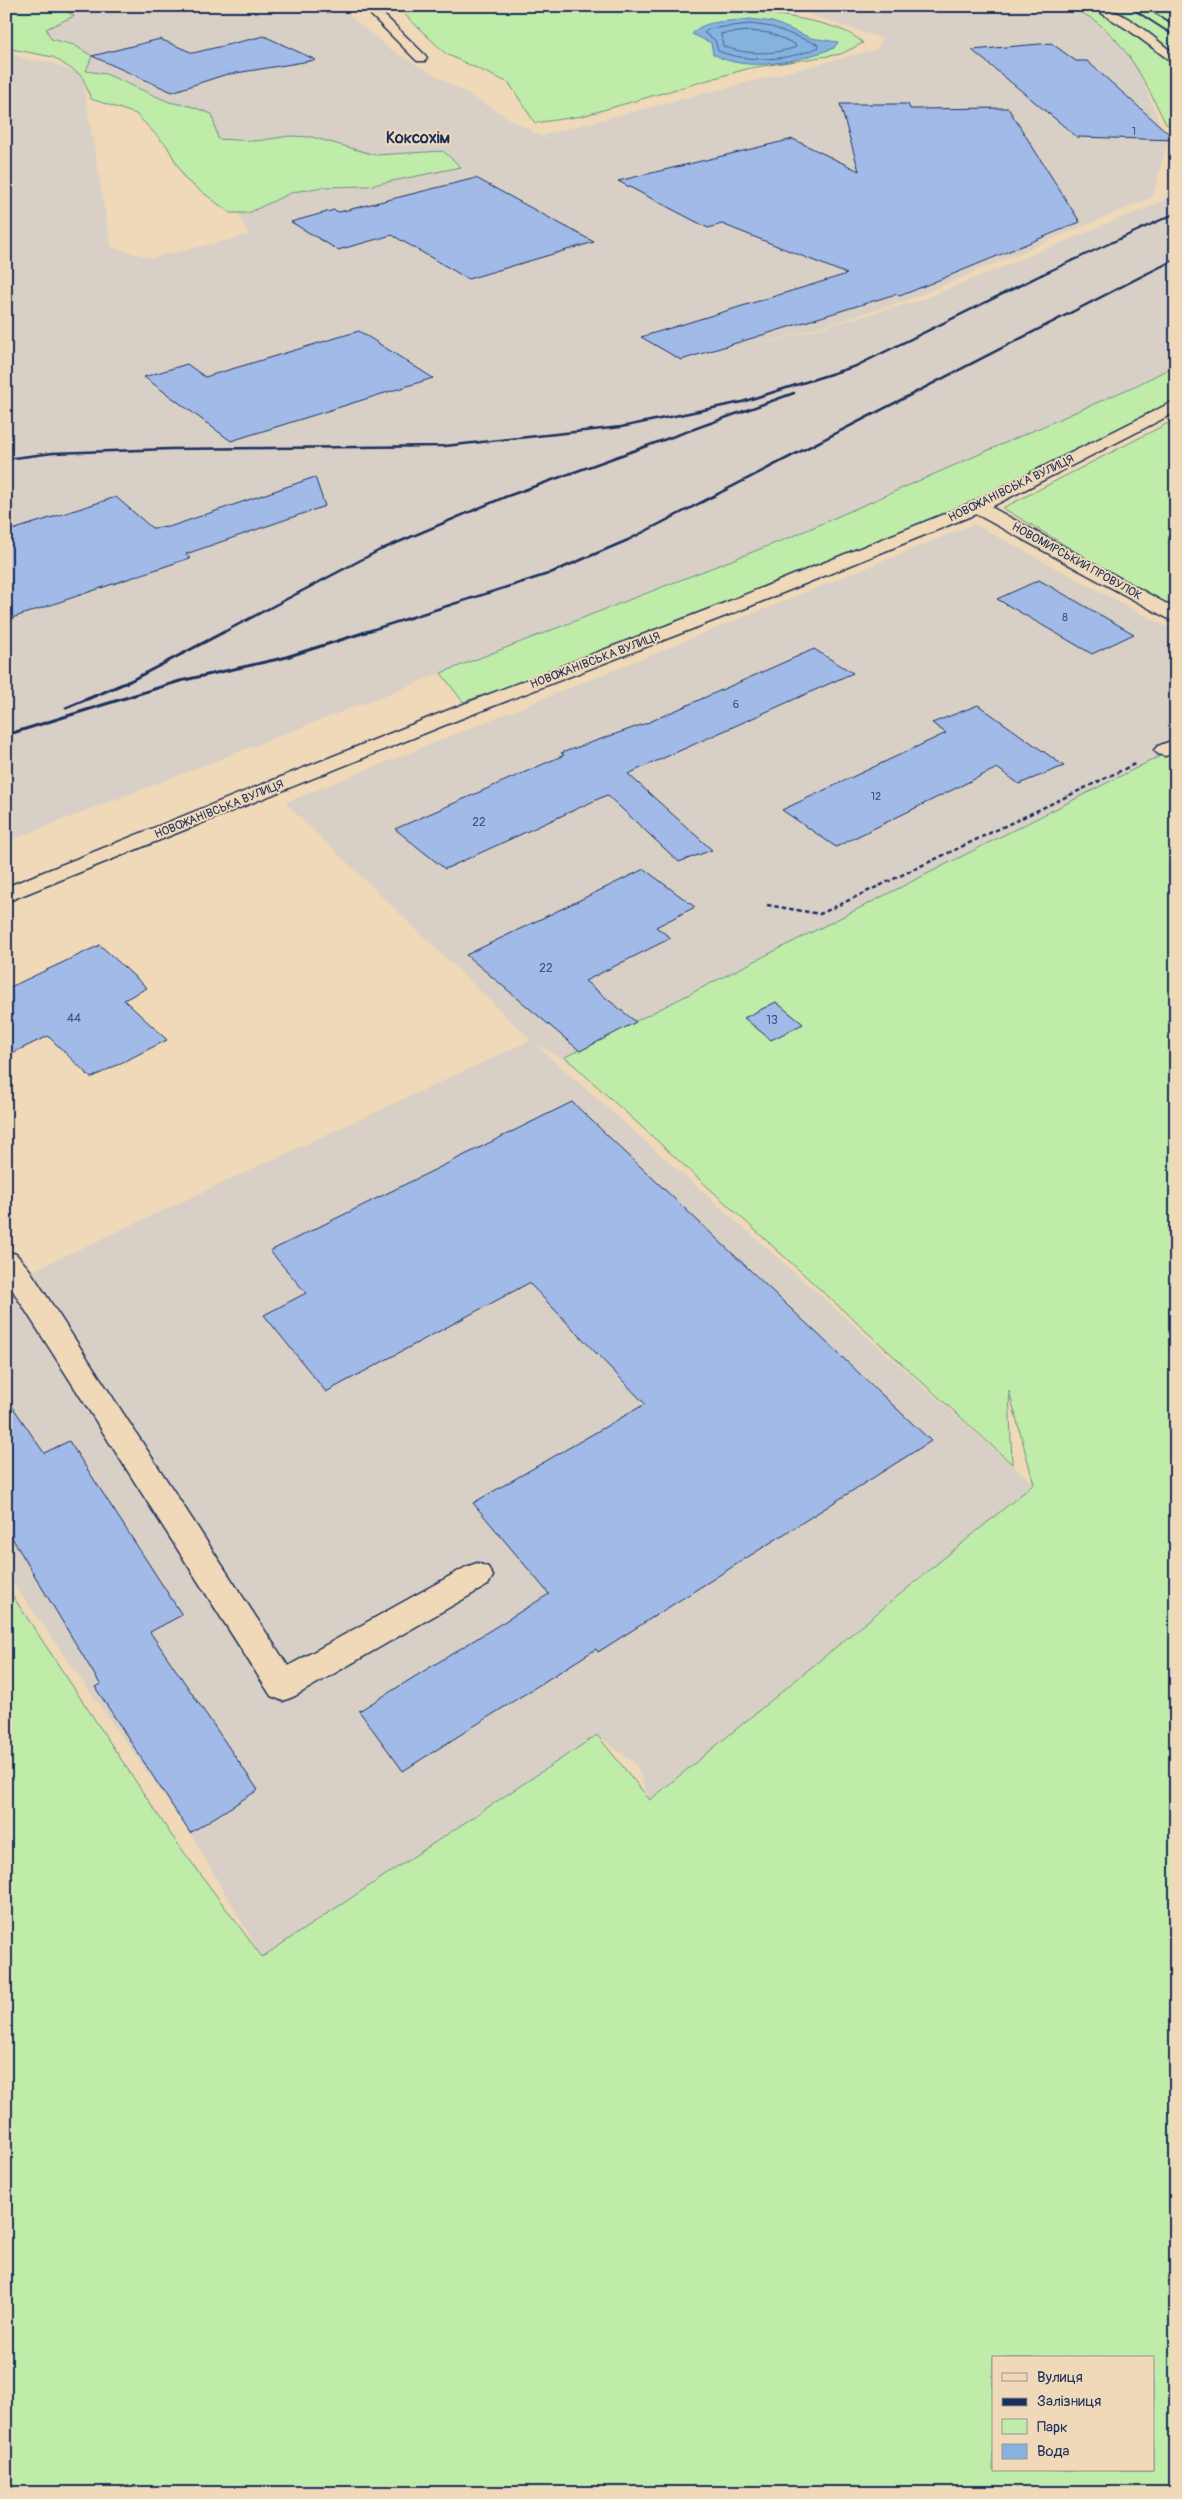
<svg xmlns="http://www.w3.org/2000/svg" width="1182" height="2499" viewBox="0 0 1182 2499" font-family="Pangolin,sans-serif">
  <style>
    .built { fill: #d8d0c6 }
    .green { fill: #bfeca9; stroke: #6d8e84; fill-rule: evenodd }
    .water { fill: #85b2de; stroke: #5b7eab }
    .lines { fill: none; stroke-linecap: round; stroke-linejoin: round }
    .shore { stroke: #456391; stroke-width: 1 }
    .building { fill: #a1bae7; stroke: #1b2f5e }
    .minor-casing { stroke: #1b2f5e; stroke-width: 3 }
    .path { stroke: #1b2f5e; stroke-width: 2.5; stroke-dasharray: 4.5 3; stroke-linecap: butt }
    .minor { fill: #efd9b8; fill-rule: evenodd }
    .rail-far2 { stroke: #1b2f5e; stroke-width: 2 }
    .rail-far1 { stroke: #1b2f5e; stroke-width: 2.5 }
    .rail { stroke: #1b2f5e; stroke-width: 3 }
    .labels { text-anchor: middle; stroke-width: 4; stroke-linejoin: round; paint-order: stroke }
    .far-number-label { font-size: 11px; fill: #3c5280 }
    .far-street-label { font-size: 12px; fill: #1b2f5e; stroke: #efd9b8 }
    .number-label { font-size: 12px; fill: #3c5280 }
    .far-district-label { font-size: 16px; font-weight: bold; fill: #1b2f5e; stroke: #efd9b8 }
  </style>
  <rect width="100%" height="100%" fill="#efd9b8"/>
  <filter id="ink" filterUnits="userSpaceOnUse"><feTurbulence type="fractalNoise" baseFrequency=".02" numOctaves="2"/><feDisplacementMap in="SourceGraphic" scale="10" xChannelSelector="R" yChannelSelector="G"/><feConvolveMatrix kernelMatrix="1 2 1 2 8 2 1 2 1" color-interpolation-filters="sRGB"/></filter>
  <g filter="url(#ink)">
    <g class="built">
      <polygon points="8,6 338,6 390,49 547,140 543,135 877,49 883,39 785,6 1066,6 1090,18 1120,43 1138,70 1167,141 1153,197 903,302 746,349 921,300 1163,201 1176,185 1176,365 1079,414 803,533 6,842 6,52 29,60 48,61 82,76 111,247 151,258 249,235 186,108 86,71 24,13"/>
      <polygon points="974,524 1176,632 1176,776 577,1067 534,1043 1034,1484 650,1801 636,1764 597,1735 262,1957 190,1833 6,1573 6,1283 531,1040 285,803"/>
    </g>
    <g class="green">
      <polygon points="6,6 67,6 63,9 74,16 46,29 51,39 74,45 92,56 86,71 106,74 169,102 190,106 212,114 218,139 256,141 290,136 312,137 375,155 443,151 461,167 368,186 323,187 293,192 248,213 230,213 185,179 167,146 136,114 91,99 82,76 53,57 6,48"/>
      <path d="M392 6H724L725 8C760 14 839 18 863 43L841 54 750 68 582 116 535 123 509 83 446 54 402 12Z"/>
      <path d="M1063 6H1176V127L1166 124C1146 85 1129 44 1091 18 1083 13 1072 10 1063 6Z"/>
      <polygon points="1176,365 1176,406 977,507 655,637 463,702 441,673 791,537 1137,385"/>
      <polygon points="1176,419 1176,612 1003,508"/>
      <path d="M1176 748V2493H6V1586L172 1836 262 1957 597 1735 650 1800 1034 1484 1009 1391 1012 1464 565 1057ZM993 2358H1153V2470H993Z"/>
    </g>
    <path class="water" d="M750 19 773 22 811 38 838 42 834 48C798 61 748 74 713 54L711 43 692 34C703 19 732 22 750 19Z"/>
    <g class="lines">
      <g class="shore">
        <path d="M750 24 772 27 817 44 819 47C789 61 749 63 718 51L715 40 704 33 709 29Z"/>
        <path d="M750 31 770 33 795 44 796 47C775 55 744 55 723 46L721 34Z"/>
      </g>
    </g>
    <g class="building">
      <polygon points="264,36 316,60 224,75 172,92 92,56 160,39 193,53"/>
      <polygon points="1051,43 1076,61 1087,61 1176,140 1077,137 972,50"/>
      <polygon points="840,104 908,104 910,109 1008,108 1080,222 900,296 896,294 681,360 641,337 847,274 722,224 708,228 618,181 793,139 859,171"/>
      <polygon points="476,178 594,242 468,279 392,235 338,250 291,222 334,210 339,212"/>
      <polygon points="359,331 433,378 231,441 144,377 187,364 205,377"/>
      <polygon points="315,477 325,506 186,554 190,558 6,620 6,532 116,497 152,528 169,527"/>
      <polygon points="1039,580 1134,634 1092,654 997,599"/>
      <polygon points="814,649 853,673 628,774 712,850 679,862 607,795 445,869 395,829 564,755 561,753 647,723"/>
      <polygon points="978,705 1064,766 1019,784 997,768 836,847 782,810 946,733 932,723"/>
      <polygon points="644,869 695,907 656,927 671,938 585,981 636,1022 580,1051 466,955"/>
      <polygon points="100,945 147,988 124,1000 167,1040 91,1078 48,1036 6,1056 6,989"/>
      <polygon points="776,1002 803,1024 771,1040 744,1018"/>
      <polygon points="572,1102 931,1441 598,1652 596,1649 403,1771 359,1711 549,1594 473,1503 645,1404 529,1283 326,1392 264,1315 306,1293 270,1251"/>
      <polygon points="6,1397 44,1453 69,1441 182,1615 150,1632 258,1790 190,1833 95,1687 100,1684 6,1528"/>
    </g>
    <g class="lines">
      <g class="minor-casing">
        <g id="minor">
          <polygon points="362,6 375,6 425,55 427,58 425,61 417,61"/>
          <path d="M1090 6C1122 6 1151 36 1176 55V65L1130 31Z"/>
          <polygon points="1176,400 1176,412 991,507 1176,609 1176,623 976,514 736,612 460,719 6,902 6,887 446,711 722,604 971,503"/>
          <polygon points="1176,739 1176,753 1165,756 1158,754 1154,750 1158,746"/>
          <polygon points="6,1251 16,1254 29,1269 288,1666 466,1567 477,1563 488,1567 493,1576 488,1585 295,1696 283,1701 271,1696 6,1280"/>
        </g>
      </g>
      <polyline class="path" points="767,905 820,914 1137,763"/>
      <use href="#minor" class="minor"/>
      <g class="rail-far2">
        <polyline points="1128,6 1176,37"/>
        <polyline points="1143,6 1176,26"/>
        <polyline points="1041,275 1176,213"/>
        <polyline points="1144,275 1176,259"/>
      </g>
      <g class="rail-far1">
        <polyline points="6,459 53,453 170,449 445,446 621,427 742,402 856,366 1043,274"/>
        <polyline points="222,633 380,550 505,497 794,393"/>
        <polyline points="362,633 548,574 628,540 1146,274"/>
      </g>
      <g class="rail">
        <polyline points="66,708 130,681 224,632"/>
        <polyline points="6,735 180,681 283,658 366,632"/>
      </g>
    </g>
  </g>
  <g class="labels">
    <g class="far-number-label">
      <text x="1134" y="135">1</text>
      <text x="1065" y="621">8</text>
      <text x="736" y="708">6</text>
      <text x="876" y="800">12</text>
    </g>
    <g class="far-street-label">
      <text transform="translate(1011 488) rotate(-26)" y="4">НОВОЖАНІВСЬКА ВУЛИЦЯ</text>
      <text transform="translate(1077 561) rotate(29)" y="4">НОВОМИРСЬКИЙ ПРОВУЛОК</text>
      <text transform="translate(595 660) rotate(-21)" y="4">НОВОЖАНІВСЬКА ВУЛИЦЯ</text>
      <text transform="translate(219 809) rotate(-22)" y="4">НОВОЖАНІВСЬКА ВУЛИЦЯ</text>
    </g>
    <g class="number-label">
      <text x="479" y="826">22</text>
      <text x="546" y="972">22</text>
      <text x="74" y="1022">44</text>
      <text x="772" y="1024">13</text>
    </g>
    <g class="far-district-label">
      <text x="418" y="143">Коксохім</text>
    </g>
  </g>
  <rect width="1182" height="2499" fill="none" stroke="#efd9b8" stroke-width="25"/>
  <rect x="12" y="12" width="1157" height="2474" fill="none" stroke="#1b2f5e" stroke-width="2" filter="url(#ink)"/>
  <rect x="992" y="2356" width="162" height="115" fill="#efd9b8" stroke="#9a9594"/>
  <rect x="1002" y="2373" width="25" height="8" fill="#efd9b8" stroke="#9a9594"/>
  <text x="1037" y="2382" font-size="15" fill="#1b2f5e">Вулиця</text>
  <rect x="1002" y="2398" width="25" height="8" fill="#1b2f5e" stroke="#9a9594"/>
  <text x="1037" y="2406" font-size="15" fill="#1b2f5e">Залізниця</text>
  <rect x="1002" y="2419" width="25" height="15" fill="#bfeca9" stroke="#9a9594"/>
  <text x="1037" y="2432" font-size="15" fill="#1b2f5e">Парк</text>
  <rect x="1002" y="2444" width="25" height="15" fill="#85b2de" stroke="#9a9594"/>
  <text x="1037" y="2456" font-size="15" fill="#1b2f5e">Вода</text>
</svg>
